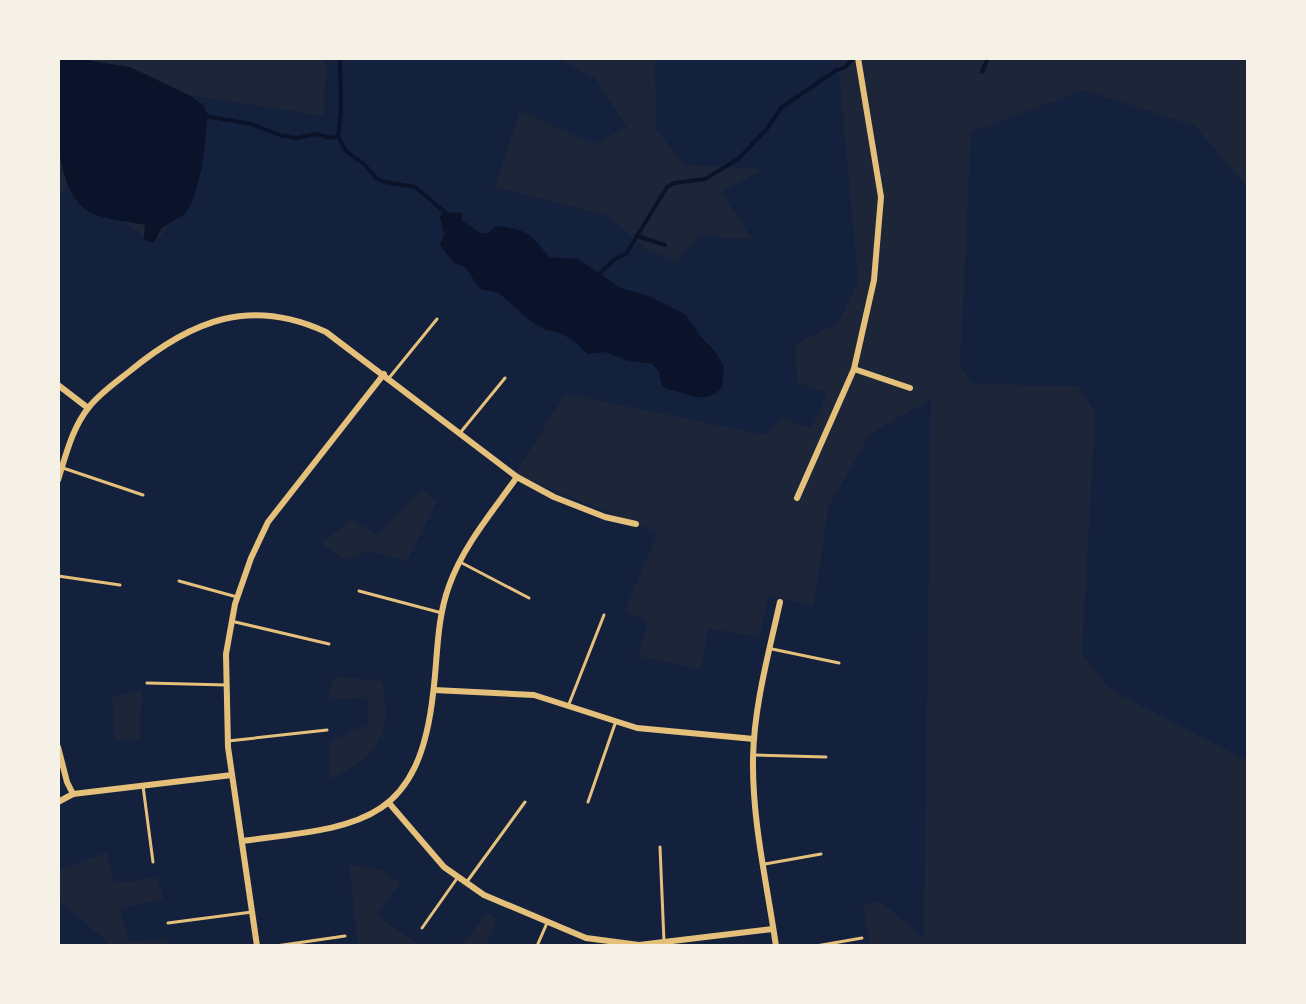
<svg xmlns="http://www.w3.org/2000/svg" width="1306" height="1004" viewBox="0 0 1306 1004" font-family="'DM Sans',sans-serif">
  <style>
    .green { fill: #1d2539 }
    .water { fill: #0b132b }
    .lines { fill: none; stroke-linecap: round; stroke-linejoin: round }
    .stream { stroke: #0b132b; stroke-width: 4 }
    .service { stroke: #e5c07b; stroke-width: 3 }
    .minor { stroke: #e5c07b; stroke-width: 6 }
  </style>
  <rect width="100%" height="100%" fill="#14213d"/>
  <g class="green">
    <polygon points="58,58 326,58 324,116 190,95 206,133 193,200 154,243 70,185 58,195"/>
    <polygon points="557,58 655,58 656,129 684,165 765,169 721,192 752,239 699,236 676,262 645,248 608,216 495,187 520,111 594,144 627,127 596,79"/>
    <polygon points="838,58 1248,58 1248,188 1195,126 1084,90 971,132 960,366 972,383 1080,387 1095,413 1082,654 1109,689 1248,761 1248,946 870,946 863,905 880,901 924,938 931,399 870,434 829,506 813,606 769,596 759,636 708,629 700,669 638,656 648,623 625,610 658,533 515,474 565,394 766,435 783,418 811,429 828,392 797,383 796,344 838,323 858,282"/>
    <polygon points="422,491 437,501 407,561 369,551 346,560 321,544 351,520 377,534"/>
    <path d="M334 677 382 681C393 733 378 756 330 779L329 742 368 724 367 697 329 700Z"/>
    <polygon points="142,690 139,739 115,741 112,697"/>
    <polygon points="107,852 113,880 122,883 157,877 163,899 120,908 128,942 166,939 169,946 108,946 105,940 58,899 58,871"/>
    <polygon points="349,864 381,870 400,883 376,915 420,946 358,946"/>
    <polygon points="487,912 496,919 486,946 462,946"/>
  </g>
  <g class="water">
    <path d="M69 58H85L91 61 130 67 189 95 203 105 208 115 202 168 193 200 185 214 162 228 154 243 144 240 145 225C127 221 100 220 85 209 50 182 58 100 58 60Z"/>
    <path d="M443 212 462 213 461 224 477 234 488 233 496 226C527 229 531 234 549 257L578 259 621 288 649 296 686 315 700 336 715 351 724 367 722 388C709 401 698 398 682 393 674 390 669 391 662 386L659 371 652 364 625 360 605 352 587 354 576 342 558 332 546 330 529 320 499 293 480 289 465 267 454 263 440 245 444 234 440 217Z"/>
  </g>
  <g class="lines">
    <g class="stream">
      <polyline points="340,58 341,110 338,136 346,151 365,165 376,178 385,182 415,187 446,213"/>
      <polyline points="982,72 988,58"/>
      <polyline points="205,116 251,124 280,135 296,138 316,134 331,138 338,136"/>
      <polyline points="457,220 483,237"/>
      <polyline points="637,236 665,245"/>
      <polyline points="597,276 615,259 626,254 667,187 674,183 705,179 738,159 766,130 782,107 835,71 845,67 854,58"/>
    </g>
    <g class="service">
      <polyline points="389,378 437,319"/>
      <polyline points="460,433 505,378"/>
      <polyline points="63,468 143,495"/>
      <polyline points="462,563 529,598"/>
      <polyline points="58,576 120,585"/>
      <polyline points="179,581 237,597"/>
      <polyline points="359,591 442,613"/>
      <polyline points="231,621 329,644"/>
      <polyline points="772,649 839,663"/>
      <polyline points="147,683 227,685"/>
      <polyline points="569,704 604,615"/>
      <polyline points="228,741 327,730"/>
      <polyline points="754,755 826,757"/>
      <polyline points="143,786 153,862"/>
      <polyline points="588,802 616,721"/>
      <polyline points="660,847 664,942"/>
      <polyline points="765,864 821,854"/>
      <polyline points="466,883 525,802"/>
      <polyline points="168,923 252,912"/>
      <polyline points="422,928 458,877"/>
      <polyline points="276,946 345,936"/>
      <polyline points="537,946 547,923"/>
      <polyline points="816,946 862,938"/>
    </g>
    <g class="minor">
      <polyline points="854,369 910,388"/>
      <polyline points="58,385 88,408"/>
      <path d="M58 480C66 455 72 428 89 407 100 393 116 382 130 371 192 320 250 297 326 332L517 477 554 497 605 517 636 524"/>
      <polyline points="797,498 854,369 874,280 881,197 858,58"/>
      <polyline points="434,690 534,695 637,728 754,739"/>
      <polyline points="58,747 67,782 73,794"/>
      <polyline points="58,802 73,794 232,775"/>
      <polyline points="389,803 444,867 484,895 586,938 639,945 773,929"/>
      <path d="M242 841C355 826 418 828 433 694 438 656 436 622 449 586 463 546 493 511 517 477"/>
      <polyline points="257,946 228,747 226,654 235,604 251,558 268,522 384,374"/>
      <path d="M776 946C767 883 752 822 753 758 754 706 769 652 780 602"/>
    </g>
  </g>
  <rect width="1306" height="1004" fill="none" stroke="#f6f1e7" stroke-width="120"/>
</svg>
